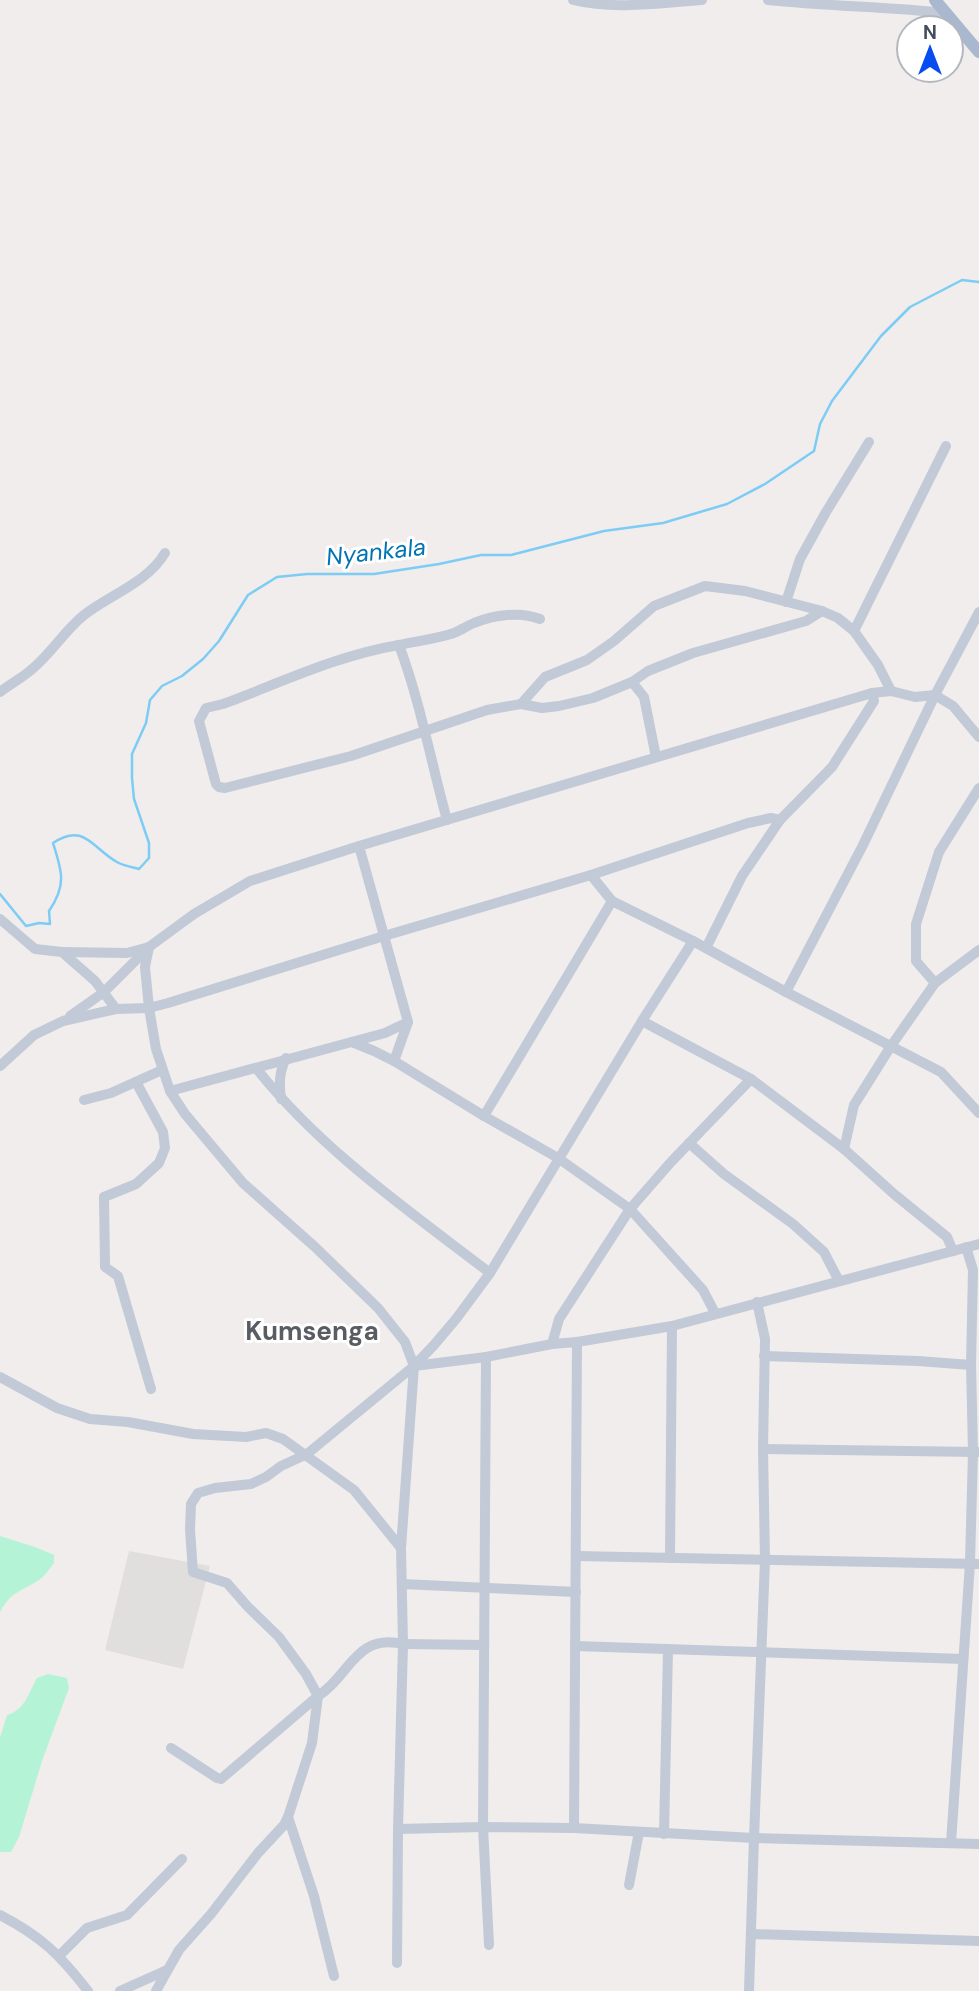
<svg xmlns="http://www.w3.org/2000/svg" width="979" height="1991" viewBox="0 0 979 1991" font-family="'DM Sans',sans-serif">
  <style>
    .education { fill: #e1dede }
    .green { fill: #b5f3d6 }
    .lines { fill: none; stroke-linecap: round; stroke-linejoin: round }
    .stream { stroke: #7dccf5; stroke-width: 2.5 }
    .minor { stroke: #c1cad6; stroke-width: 10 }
    .major { stroke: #a9b7cf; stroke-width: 12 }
    .labels { text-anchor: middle; stroke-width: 6; stroke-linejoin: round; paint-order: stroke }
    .water-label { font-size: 24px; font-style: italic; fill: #0074b2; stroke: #fff }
    .quarter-label { font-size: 26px; font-weight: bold; fill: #595c63; stroke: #fff }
  </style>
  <rect width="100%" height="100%" fill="#f0edec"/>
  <polygon class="education" points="129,1551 210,1566 183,1669 105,1650"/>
  <g class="green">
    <path d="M0 1536 35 1547 54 1555V1563C49 1569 45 1576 39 1580 21 1592 11 1591 0 1612Z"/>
    <path d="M48 1674 67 1678 69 1688 42 1761 19 1837 11 1852H0V1738L7 1715C25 1710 28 1694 37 1678Z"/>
  </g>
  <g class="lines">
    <path class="stream" d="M0 894 26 926 39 923 50 924 49 911C67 885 62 871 53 843 84 822 92 848 117 862 124 866 132 867 139 869L149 858V843L134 799 132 778V754L146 723 150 700 162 686 182 676 203 659 219 641 248 595 277 577 307 574H374L439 564 481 555H511L604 531 663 523 727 504 765 484 814 451 820 424 832 401 881 336 910 307 962 280 979 282"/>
    <g class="minor">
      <path d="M573 0C614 10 661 3 702 0"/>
      <path d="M768 0C827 6 887 7 947 13"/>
      <polyline points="786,602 800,559 826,512 869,442"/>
      <polyline points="854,631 946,446"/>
      <path d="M399 645C417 641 436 639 454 633 461 630 467 626 474 623 494 615 520 611 540 619"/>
      <polyline points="632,682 644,697 656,757"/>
      <path d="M0 692C10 684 22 678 31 670 51 654 64 631 84 615 111 594 147 583 165 553"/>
      <polyline points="521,704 545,677 587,660 614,641 654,606 705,586 745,591 822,611 838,618 854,631 878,665 891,691"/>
      <path d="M447 820C431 762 420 701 399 645 338 655 280 683 223 704L206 708 199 721 216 784 219 787 225 788 351 756 487 710 521 704 542 708 559 706 593 698 632 682 648 671 693 653 806 621 822 611"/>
      <polyline points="359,846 408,1022 394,1061"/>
      <polyline points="591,875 612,901 693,941 786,992 941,1072 979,1113"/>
      <polyline points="0,919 35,949 62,952 95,981 116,1009"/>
      <polyline points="149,947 145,967 149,1008 156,1049 170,1091 185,1114 243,1183 315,1247 378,1308 405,1342 414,1366 401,1548 403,1644 398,1829 397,1963"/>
      <polyline points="706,948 742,876 780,820 832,767 874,701 872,693"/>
      <polyline points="62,952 127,953 149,947 194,914 250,881 359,846 872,693 891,691 915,697 935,695 953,706 979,737"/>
      <polyline points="935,983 916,961 916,924 939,852 979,788"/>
      <polyline points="786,992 863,845 935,695 979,612"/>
      <polyline points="70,1016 104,992 147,949"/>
      <polyline points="642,1021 751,1079 844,1149 894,1194 947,1237 953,1251"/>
      <polyline points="352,1042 374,1051 394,1061 484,1116 558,1158 630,1209 703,1290 715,1313"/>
      <polyline points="0,1066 34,1035 63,1021 116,1009 149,1008 168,1003 384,936 591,875 748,823 771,818 780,820"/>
      <path d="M256 1068C321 1150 408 1210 490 1273"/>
      <polyline points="136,1082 163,1132 165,1148 159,1163 136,1184 104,1197 105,1267 118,1276 151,1389"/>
      <polyline points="170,1091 385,1033 408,1022"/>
      <path d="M281 1099C279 1083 279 1073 286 1058"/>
      <polyline points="84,1100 111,1093 162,1070"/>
      <polyline points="484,1116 612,901"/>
      <polyline points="689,1143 724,1174 793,1224 824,1252 839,1281"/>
      <polyline points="844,1149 854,1105 891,1046 935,983 979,950"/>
      <polyline points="552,1344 559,1319 630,1209 671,1162 751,1079"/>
      <polyline points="764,1356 918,1361 971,1365"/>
      <polyline points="414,1366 486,1357 552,1344 577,1342 672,1326 979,1244"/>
      <polyline points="0,1377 57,1408 90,1419 128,1422 193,1434 246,1437 266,1433 283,1439 354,1490 401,1548"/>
      <polyline points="763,1449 979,1452"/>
      <polyline points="576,1556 979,1564"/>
      <polyline points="670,1558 672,1326"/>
      <polyline points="402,1584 576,1592"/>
      <polyline points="575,1646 963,1659"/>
      <polyline points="171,1748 217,1778 221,1779 318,1696 306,1674 279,1637 248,1607 227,1583 193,1572 190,1530 191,1504 198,1493 215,1488 251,1484 266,1477 281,1466 307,1454 414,1366 434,1345 456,1319 490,1273 642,1021 693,941"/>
      <polyline points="288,1817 314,1896 334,1976"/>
      <polyline points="574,1828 577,1342"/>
      <polyline points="398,1829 483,1827 486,1357"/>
      <polyline points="664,1834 668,1649"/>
      <polyline points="951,1843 970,1563 973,1452 971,1365 973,1270 966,1247"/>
      <polyline points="629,1885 639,1832"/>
      <path d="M0 1915C41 1936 60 1955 88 1991"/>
      <polyline points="751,1934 979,1941"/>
      <polyline points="489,1945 483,1827 574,1828 754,1838 765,1560 763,1449 765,1339 757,1302"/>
      <polyline points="59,1956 87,1928 127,1915 182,1859"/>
      <polyline points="120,1991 167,1970"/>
      <path d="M156 1991 179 1950 211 1914 258 1853 284 1825 288 1817 312 1743 318 1696C350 1676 355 1633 403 1644L483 1645"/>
      <polyline points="749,1991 754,1838 979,1844"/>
    </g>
    <polyline class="major" points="935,0 979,52"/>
  </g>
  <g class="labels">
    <g class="water-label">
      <text transform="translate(376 552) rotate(-6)" y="8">Nyankala</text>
    </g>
    <g class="quarter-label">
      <text x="312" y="1340">Kumsenga</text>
    </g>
  </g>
  <g transform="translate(930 49)"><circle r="33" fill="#ffffff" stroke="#b4b8be" stroke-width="2"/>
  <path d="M0-5L12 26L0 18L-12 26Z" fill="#064cf0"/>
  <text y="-10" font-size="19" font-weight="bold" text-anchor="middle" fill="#434d5c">N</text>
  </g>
</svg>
